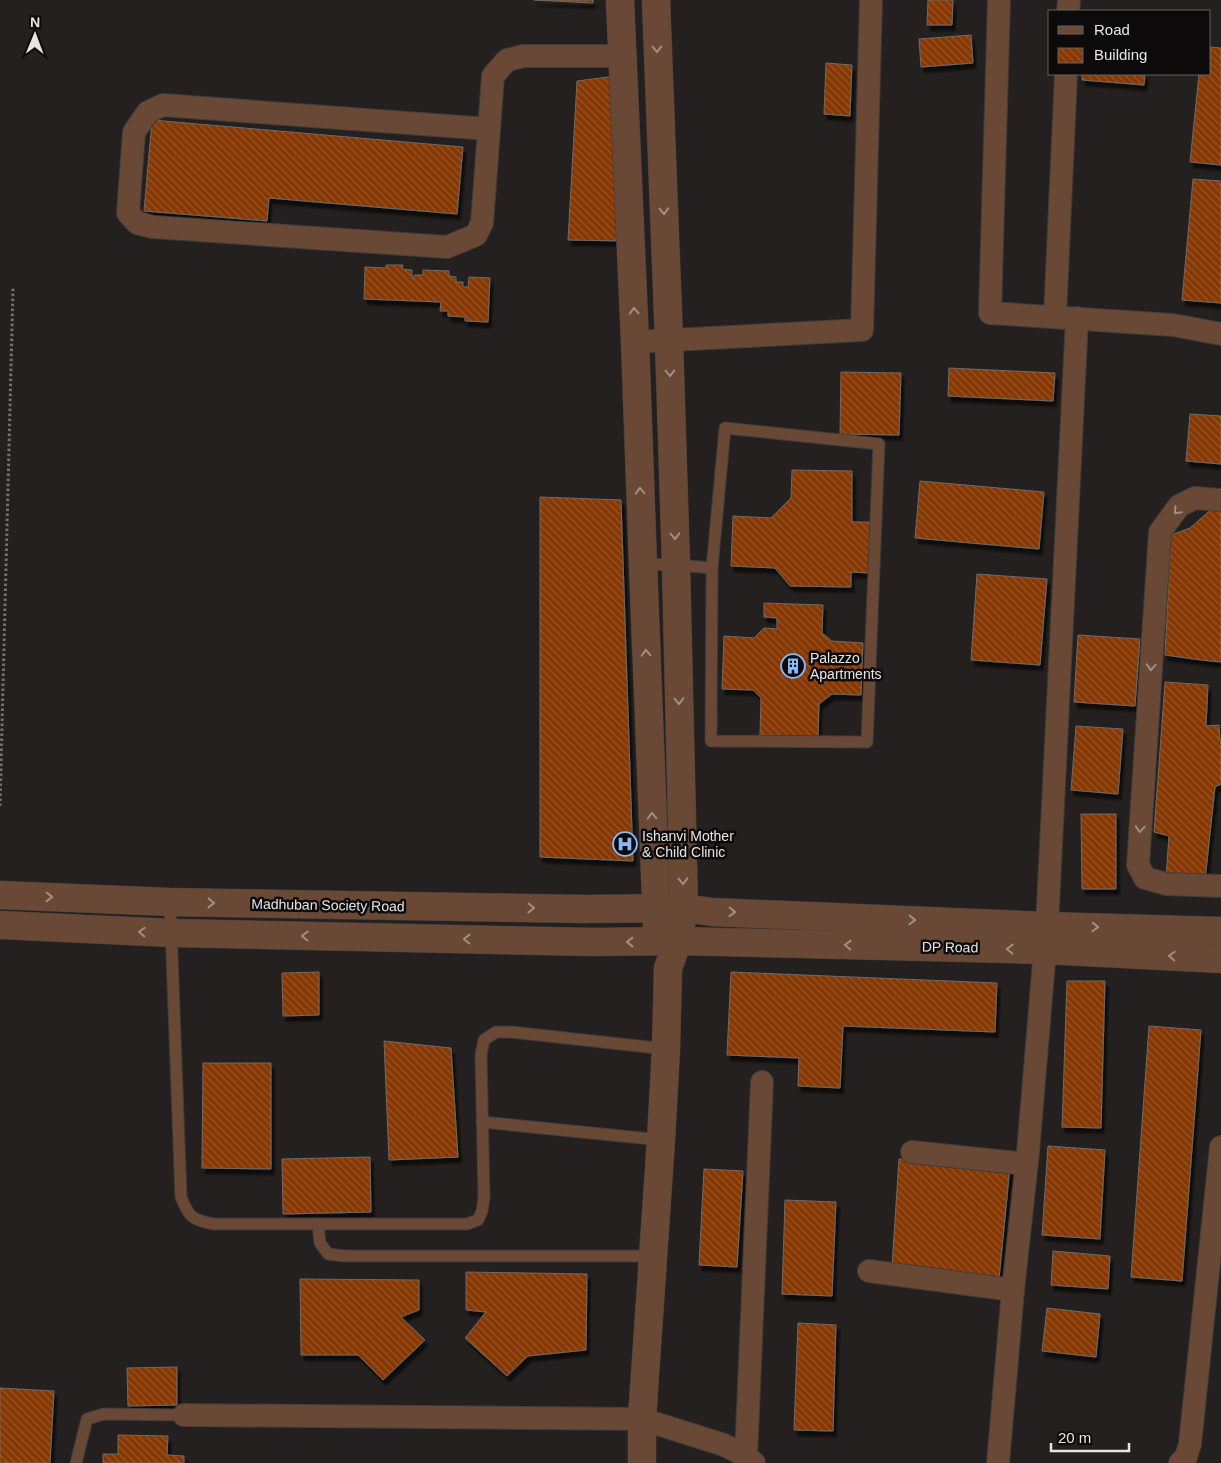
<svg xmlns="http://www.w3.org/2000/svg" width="1221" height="1463" viewBox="0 0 1221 1463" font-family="Helvetica,sans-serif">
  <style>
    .building { fill: url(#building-back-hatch); stroke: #6e6b69; filter: url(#shadow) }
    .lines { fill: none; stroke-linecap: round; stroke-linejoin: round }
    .service-casing { stroke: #3e3c3b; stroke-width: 13 }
    .minor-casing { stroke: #3e3c3b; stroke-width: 24 }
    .tertiary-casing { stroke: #3e3c3b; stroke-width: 29 }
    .path { stroke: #747271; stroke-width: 3; stroke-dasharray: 2.5 2.5; stroke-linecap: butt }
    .service { stroke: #694836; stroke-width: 11 }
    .minor { stroke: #694836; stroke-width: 22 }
    .tertiary { stroke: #694836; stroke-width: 28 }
    .oneway { stroke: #a28f84 }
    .labels { text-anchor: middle; stroke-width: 5; stroke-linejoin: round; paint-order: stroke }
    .poi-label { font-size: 14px; fill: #e7e5e4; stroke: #0c0a0a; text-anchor: start }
    .street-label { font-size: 14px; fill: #e7e5e4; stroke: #0c0a0a }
  </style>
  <defs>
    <pattern id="building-back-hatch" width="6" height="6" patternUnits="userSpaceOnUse" patternTransform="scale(1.25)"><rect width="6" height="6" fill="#863805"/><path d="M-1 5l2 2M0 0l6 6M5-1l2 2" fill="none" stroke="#975529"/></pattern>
    <filter id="shadow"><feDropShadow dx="3" dy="5.5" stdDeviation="1" flood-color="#0009"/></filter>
  </defs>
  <rect width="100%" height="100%" fill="#23201f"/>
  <g class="building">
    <polygon points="534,0 593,0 593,3"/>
    <polygon points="928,0 953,0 952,25 927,25"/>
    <polygon points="971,35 973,63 921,67 919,39"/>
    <polygon points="1210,47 1221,48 1221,165 1190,162 1199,74 1210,74"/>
    <polygon points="826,63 852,65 850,116 824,114"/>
    <polygon points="1082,74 1145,74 1144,85 1082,80"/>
    <polygon points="616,76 626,241 568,240 577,81"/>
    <polygon points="152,120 463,147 457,214 269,198 267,221 144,211"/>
    <polygon points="1193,179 1221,181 1221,303 1182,300"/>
    <polygon points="386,265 403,265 402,269 412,270 412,278 414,278 414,275 423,275 423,270 449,271 449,276 456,277 456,282 463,282 463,287 468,287 469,277 490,278 488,322 465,321 465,317 448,316 448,311 440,311 441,302 364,299 365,267 386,268"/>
    <polygon points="949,368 1055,373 1053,401 948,396"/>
    <polygon points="841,372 901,373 899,435 840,434"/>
    <polygon points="1190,414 1221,416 1221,464 1186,461"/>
    <polygon points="792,470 852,471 852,522 871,522 869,573 851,572 851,587 790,586 775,568 731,566 733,516 771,518 791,498"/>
    <polygon points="920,481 1044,492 1039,549 915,538"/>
    <polygon points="540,497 621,500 633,861 540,857"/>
    <polygon points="1215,506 1221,507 1221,662 1201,660 1165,655 1171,535 1190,528"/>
    <polygon points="977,574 1047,579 1040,665 971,660"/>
    <polygon points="764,603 823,605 822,633 832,641 863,643 861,695 832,694 819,704 818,736 760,735 761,698 753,690 722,689 724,636 754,638 764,628 777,629 777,618 764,617"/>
    <polygon points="1078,635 1140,639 1135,706 1074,702"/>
    <polygon points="1165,682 1208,685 1206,726 1219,725 1220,740 1221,740 1221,784 1215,787 1205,880 1166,877 1169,836 1154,832"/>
    <polygon points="1076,726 1123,729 1118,794 1071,790"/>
    <polygon points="1081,814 1116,814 1116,889 1082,889"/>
    <polygon points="319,972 319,1015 283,1016 282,973"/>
    <polygon points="731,972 997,983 995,1032 843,1026 840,1088 798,1086 799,1058 727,1055"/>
    <polygon points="1067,981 1105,981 1101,1128 1062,1127"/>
    <polygon points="1149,1026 1201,1030 1182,1281 1131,1277"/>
    <polygon points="384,1041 451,1048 458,1157 389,1160"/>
    <polygon points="203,1063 271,1063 271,1169 202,1168"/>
    <polygon points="1048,1146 1105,1150 1100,1239 1042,1235"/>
    <polygon points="370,1157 371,1212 283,1214 282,1159"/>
    <polygon points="899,1159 1010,1166 999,1279 892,1266"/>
    <polygon points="704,1169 743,1171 737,1267 699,1265"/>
    <polygon points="785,1200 836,1202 832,1296 782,1294"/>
    <polygon points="1053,1251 1110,1256 1108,1289 1051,1285"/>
    <polygon points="466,1272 587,1274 586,1350 528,1356 507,1376 465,1338 486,1312 466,1310"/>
    <polygon points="300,1279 419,1280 419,1310 401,1317 425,1340 383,1380 358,1355 301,1355"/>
    <polygon points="1047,1308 1100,1314 1096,1357 1042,1351"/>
    <polygon points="798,1323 836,1325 833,1431 794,1430"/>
    <polygon points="177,1367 177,1405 128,1406 127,1368"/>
    <polygon points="0,1388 54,1391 50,1463 0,1463"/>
    <polygon points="118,1435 168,1436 167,1455 184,1456 184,1463 103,1463 103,1454 118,1454"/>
  </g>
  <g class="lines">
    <g class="service-casing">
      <g id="service">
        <polyline points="643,564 676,565 712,568 725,428 879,444 867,742 711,741 712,568"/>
        <path d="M170 902 181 1197C189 1218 192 1219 213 1224H467L478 1220 482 1211 484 1198 481 1055 484 1040 496 1032H511L666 1049"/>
        <polyline points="482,1122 661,1140"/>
        <polyline points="318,1224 320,1243 328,1254 345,1256 654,1256"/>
        <polyline points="76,1463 87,1419 104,1414 184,1415"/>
      </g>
    </g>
    <g class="minor-casing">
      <g id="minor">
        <polyline points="999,0 990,313 1173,325 1221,334"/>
        <polyline points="1068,11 1069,0"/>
        <polyline points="489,129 163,105 148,112 134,132 128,213 137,223 153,227 447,247 476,235 482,223 493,76 507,60 523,56 622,56"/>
        <polyline points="1055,317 1066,74"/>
        <polyline points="635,342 862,330 871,0"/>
        <polyline points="1221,500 1195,498 1179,506 1160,532 1138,865 1145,878 1166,884 1221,886"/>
        <polyline points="912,1152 1026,1164"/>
        <polyline points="869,1271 1013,1290"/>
        <polyline points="184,1415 642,1419 724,1445 746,1456 754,1463"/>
        <polyline points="746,1456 762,1082"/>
        <polyline points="998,1463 1013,1290 1028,1152 1047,926 1077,318"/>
        <polyline points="1180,1463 1186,1457 1190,1444 1221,1147"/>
      </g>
    </g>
    <g class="tertiary-casing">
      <g id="tertiary">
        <polyline points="620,0 635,342 643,564 657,925"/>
        <polyline points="0,895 170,902 585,909 684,908 712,912 1047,926 1221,931"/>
        <polyline points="0,925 172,933 593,942 678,941 1045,950 1221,959"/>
        <polyline points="642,1463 642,1419 661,1140 666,1049 668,968 678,941 684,908 676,565 669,341 656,0"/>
      </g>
    </g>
    <polyline class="path" points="0,806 13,288"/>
    <use href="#service" class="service"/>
    <use href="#minor" class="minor"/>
    <use href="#tertiary" class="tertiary"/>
  </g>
  <defs><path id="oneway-chevron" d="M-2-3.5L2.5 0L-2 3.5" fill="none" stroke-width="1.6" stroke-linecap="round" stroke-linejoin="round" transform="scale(1.25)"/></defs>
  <g class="oneway">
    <use href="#oneway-chevron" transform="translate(657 49) rotate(88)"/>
    <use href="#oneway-chevron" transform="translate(664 211) rotate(88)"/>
    <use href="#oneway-chevron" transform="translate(634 311) rotate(-93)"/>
    <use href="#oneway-chevron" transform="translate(670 373) rotate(88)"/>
    <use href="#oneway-chevron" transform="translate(640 491) rotate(-92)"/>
    <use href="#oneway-chevron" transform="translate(1177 511) rotate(133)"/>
    <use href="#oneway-chevron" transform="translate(675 536) rotate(88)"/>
    <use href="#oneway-chevron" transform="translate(646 653) rotate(-92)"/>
    <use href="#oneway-chevron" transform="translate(1151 667) rotate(94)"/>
    <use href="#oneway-chevron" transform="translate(679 701) rotate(89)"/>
    <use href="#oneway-chevron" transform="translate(652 816) rotate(-92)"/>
    <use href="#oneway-chevron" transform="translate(1140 829) rotate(94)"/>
    <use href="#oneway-chevron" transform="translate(683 881) rotate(89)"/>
    <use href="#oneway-chevron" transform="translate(49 897) rotate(2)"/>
    <use href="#oneway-chevron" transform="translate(211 903) rotate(1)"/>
    <use href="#oneway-chevron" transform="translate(531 908) rotate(1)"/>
    <use href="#oneway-chevron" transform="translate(732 912) rotate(2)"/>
    <use href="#oneway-chevron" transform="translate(912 920) rotate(2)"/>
    <use href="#oneway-chevron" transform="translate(1095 927) rotate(2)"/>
    <use href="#oneway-chevron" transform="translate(142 932) rotate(-177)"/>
    <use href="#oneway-chevron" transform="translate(305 936) rotate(-179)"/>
    <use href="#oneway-chevron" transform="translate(467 939) rotate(-179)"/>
    <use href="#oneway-chevron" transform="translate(630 942) rotate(-180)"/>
    <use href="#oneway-chevron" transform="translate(848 945) rotate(-179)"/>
    <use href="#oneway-chevron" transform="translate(1010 949) rotate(-179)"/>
    <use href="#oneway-chevron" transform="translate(1172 956) rotate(-177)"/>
  </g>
  <defs>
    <g id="building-ring" transform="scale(1.25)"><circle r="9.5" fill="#0c0a0a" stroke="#86bbfb" stroke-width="1.5"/><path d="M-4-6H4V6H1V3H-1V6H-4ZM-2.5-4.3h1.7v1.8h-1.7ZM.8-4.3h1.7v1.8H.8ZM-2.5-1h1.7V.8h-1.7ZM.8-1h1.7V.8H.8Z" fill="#86bbfb"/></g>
    <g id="hospital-ring" transform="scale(1.25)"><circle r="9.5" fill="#0c0a0a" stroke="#86bbfb" stroke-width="1.5"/><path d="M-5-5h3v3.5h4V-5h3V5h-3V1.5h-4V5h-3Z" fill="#86bbfb"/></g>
  </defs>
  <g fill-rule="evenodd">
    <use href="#building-ring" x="793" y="666"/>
    <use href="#hospital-ring" x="625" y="844"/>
  </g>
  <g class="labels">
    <g class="poi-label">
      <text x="810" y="663">Palazzo<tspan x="810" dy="16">Apartments</tspan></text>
      <text x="642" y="841">Ishanvi Mother<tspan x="642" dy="16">&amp; Child Clinic</tspan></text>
    </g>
    <g class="street-label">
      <text transform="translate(328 905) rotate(1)" y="5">Madhuban Society Road</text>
      <text transform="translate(950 947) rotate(1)" y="5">DP Road</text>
    </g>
  </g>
  <rect x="1048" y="10" width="162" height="65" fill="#0c0a0a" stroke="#646261"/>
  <rect x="1058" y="26" width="25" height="8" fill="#694836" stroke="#646261"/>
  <text x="1094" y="35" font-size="15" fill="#e7e5e4">Road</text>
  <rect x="1058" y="48" width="25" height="15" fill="url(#building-back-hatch)" stroke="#646261"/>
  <text x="1094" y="60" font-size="15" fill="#e7e5e4">Building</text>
  <g transform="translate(35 35) rotate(1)" stroke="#0c0a0a" stroke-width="4" paint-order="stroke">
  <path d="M0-4L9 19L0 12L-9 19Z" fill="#e7e5e4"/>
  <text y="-8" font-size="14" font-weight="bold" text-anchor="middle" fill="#e7e5e4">N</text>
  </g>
  <path d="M1051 1443v8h78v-8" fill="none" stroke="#e7e5e4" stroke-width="2.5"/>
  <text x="1058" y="1443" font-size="15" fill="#e7e5e4" stroke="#0c0a0a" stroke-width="4" paint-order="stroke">20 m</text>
</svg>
